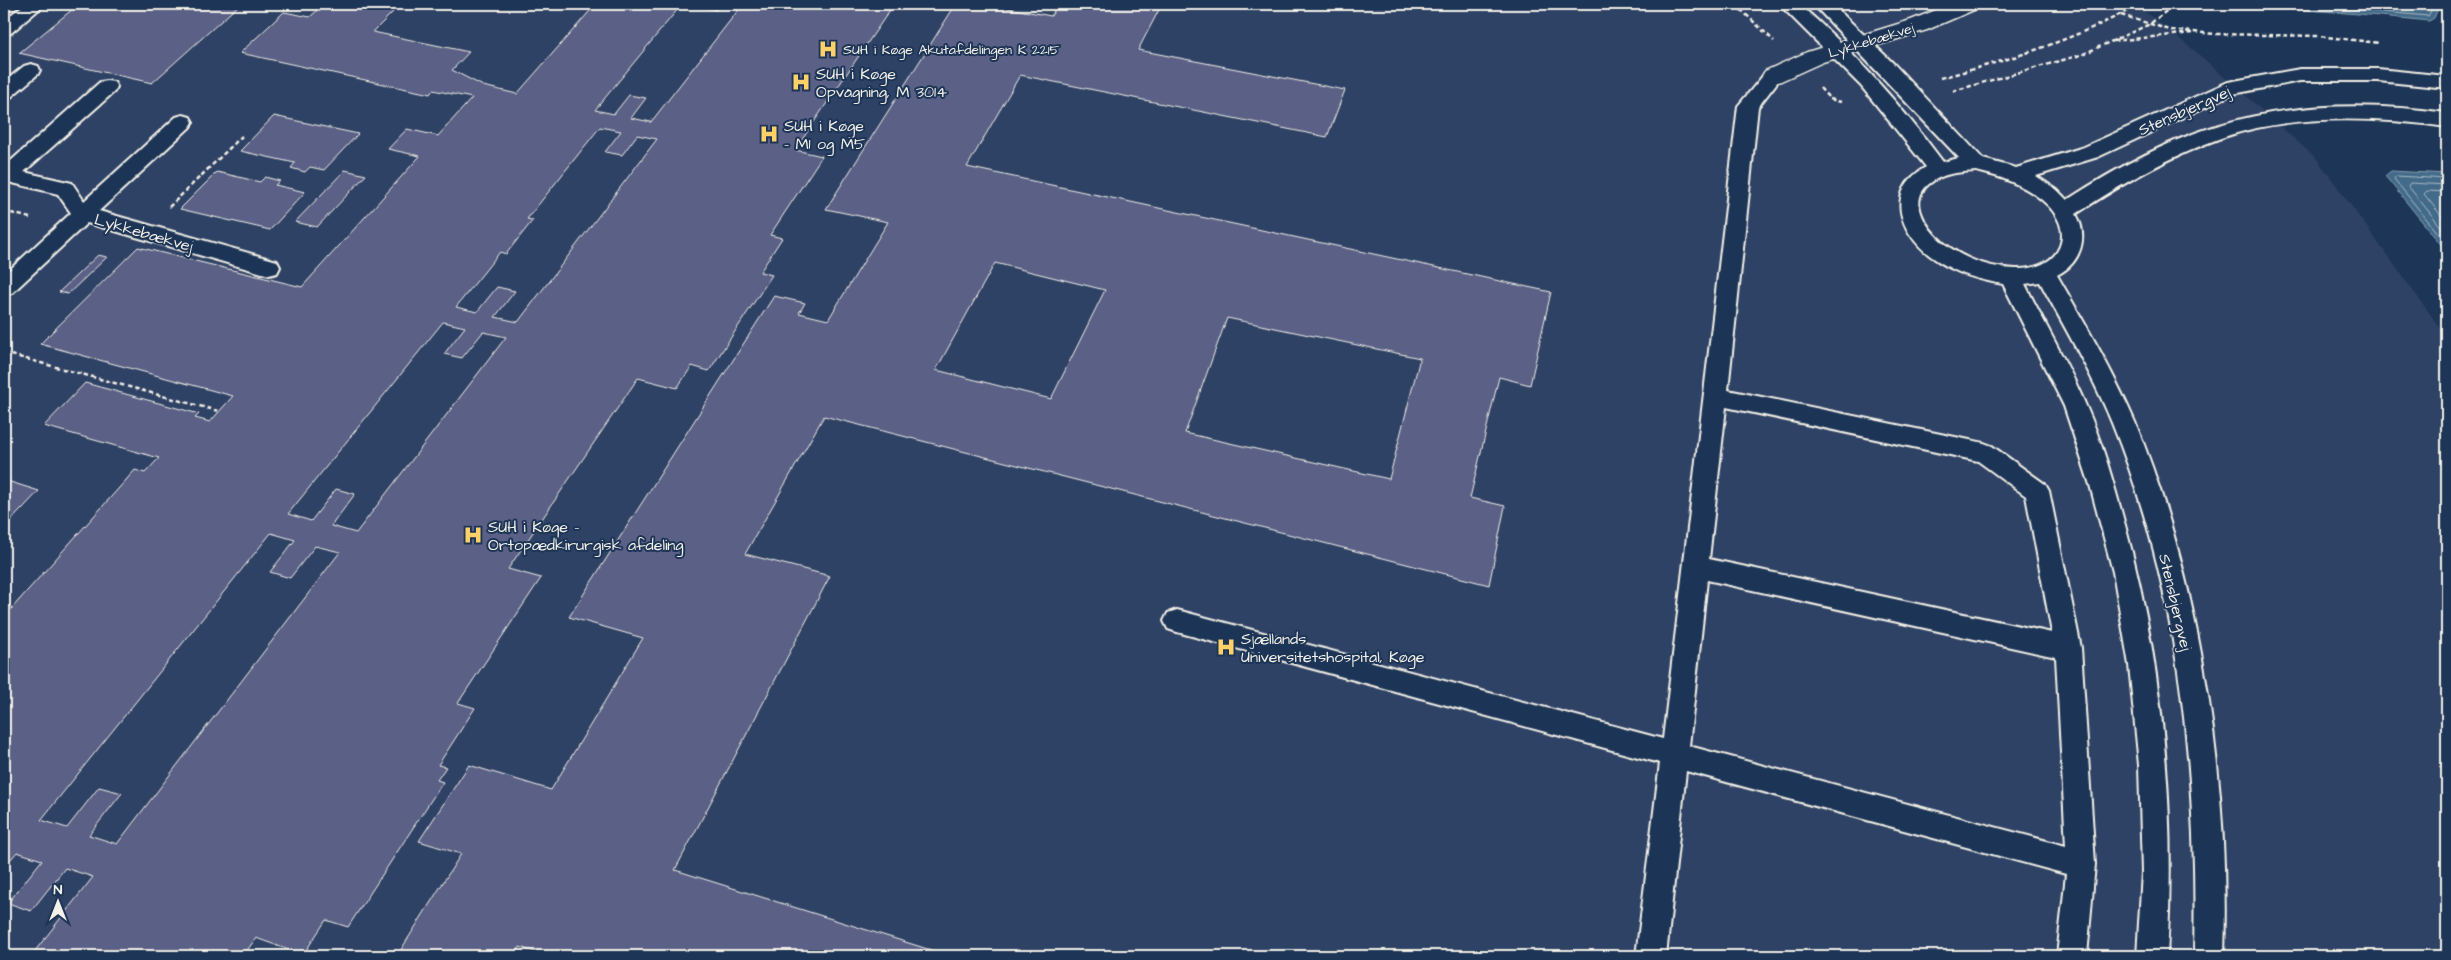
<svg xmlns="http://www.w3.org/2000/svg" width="2451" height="960" viewBox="0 0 2451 960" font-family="'Architects Daughter',sans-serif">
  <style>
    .built { fill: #2f4265 }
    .water { fill: #426b8a; stroke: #89a1b0 }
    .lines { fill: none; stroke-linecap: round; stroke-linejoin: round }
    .shore { stroke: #adbbc2; stroke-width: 1 }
    .building { fill: #5a6086; stroke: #f4f1e8; fill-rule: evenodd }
    .lane-casing { stroke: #f4f1e8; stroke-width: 4 }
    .street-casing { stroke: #f4f1e8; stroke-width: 3 }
    .path { stroke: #f4f1e8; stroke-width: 2.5; stroke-dasharray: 4.5 3; stroke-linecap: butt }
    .lane { fill: #1d3557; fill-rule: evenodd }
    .street { fill: #1d3557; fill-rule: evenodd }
    .labels { text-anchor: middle; stroke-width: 4; stroke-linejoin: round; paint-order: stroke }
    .far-street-label { font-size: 14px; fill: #f4f1e8; stroke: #1d3557 }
    .far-poi-label { font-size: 14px; fill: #f4f1e8; stroke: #1d3557; text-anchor: start }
    .poi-label { font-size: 16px; fill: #f4f1e8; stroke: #1d3557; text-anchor: start }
    .street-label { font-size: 16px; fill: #f4f1e8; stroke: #1d3557 }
  </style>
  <rect width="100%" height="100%" fill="#1d3557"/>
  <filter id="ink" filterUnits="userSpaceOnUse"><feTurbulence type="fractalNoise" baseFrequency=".02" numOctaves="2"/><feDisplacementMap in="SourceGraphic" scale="10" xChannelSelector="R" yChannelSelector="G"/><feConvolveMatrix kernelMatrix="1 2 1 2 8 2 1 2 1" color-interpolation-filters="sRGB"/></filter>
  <g filter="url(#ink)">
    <polygon class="built" points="4,4 2135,4 2195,51 2317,159 2447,337 2447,956 4,956"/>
    <g class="water">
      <path d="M2226 4H2440L2434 18 2429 21C2384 16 2339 12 2294 9 2271 7 2248 10 2226 4Z"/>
      <polygon points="2391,171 2447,174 2447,252 2385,176"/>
    </g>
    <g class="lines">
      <g class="shore">
        <polyline points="2297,4 2428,16 2435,4"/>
        <polyline points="2374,4 2424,9 2428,4"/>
        <polyline points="2447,179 2396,176 2394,179 2447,244"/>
        <polyline points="2447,185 2410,183 2408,186 2447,234"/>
        <polyline points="2447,192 2427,191 2424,194 2447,223"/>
      </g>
    </g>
    <g class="building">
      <polygon points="79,4 240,4 152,83 19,53"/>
      <path d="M324 4H401L373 32 469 52 452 70 483 86 517 94 596 4H682L595 110 614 114 629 95 646 98 631 118 651 122 743 4H894L795 150 822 156 770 235 782 238 760 272 772 275 709 371 692 366 677 388 638 378 508 569 541 578 458 703 475 708 438 765 446 767 437 780 443 782 348 927 326 920 303 955 256 938 243 956H31L93 877 65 868 31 911 8 903 42 860 17 852 4 867V617L135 470 145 473 159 458 44 426 85 383 199 414 195 418 210 422 233 396 40 344 138 247 302 287 420 156 388 149 407 129 438 136 472 98 433 90 430 94 240 53 284 12 310 17ZM600 127 621 131 605 152 622 155 637 135 657 139 518 322 495 317 515 291 497 287 477 312 456 307 500 252 506 254 533 220 527 219ZM443 322 465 327 444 354 462 358 483 332 506 337 356 533 331 526 355 494 336 489 311 521 288 514ZM271 533 295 540 270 572 290 578 315 546 340 552 117 844 89 835 122 793 99 787 67 828 41 820Z"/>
      <polygon points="703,4 721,4 716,10 701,6"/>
      <path d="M956 4H986L1051 16 1058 4H1162L1138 50 1345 90 1327 137 1020 75 967 167 1551 292 1530 385 1499 377 1470 498 1505 506 1489 585 824 416 745 554 830 576 675 870 950 956H548L520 947 515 956H397L461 854 419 841 469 765 551 790 643 638 569 617 774 296 805 303 799 313 828 320 888 222 826 209ZM995 263 1105 290 1051 399 936 370ZM1227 318 1420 358 1389 479 1185 433Z"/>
      <polygon points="274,116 358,134 324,170 310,167 305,172 291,168 295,163 240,151"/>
      <polygon points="345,170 366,175 317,227 295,222"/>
      <polygon points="217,172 260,182 265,177 280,181 275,185 305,192 270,230 180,209"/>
      <polygon points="98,255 107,257 68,294 59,292"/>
      <polygon points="4,480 39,491 4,528"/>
    </g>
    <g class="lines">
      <g class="lane-casing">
        <g id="lane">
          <polygon points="25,4 45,4 11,33 4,35 4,20"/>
          <path d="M1779 4H1799C1853 51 1900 104 1943 162L1959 158 1813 4H1832L1894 64 1983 159 2016 168 2084 147 2228 82 2300 69H2378L2447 76V88L2378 81H2300L2233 94 2098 157 2036 176 2057 190 2067 200C2110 172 2164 142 2213 127 2288 103 2370 102 2447 113V127C2377 117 2292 114 2224 137 2172 155 2121 184 2076 214 2089 237 2081 263 2057 275 2085 324 2113 371 2135 422 2201 583 2230 784 2224 956H2194C2198 776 2180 591 2112 423 2092 374 2065 328 2040 282L2025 284C2045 325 2069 365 2086 406 2103 444 2114 485 2125 525 2163 665 2176 811 2167 956H2137L2142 872 2139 765 2129 665 2113 572 2090 485 2064 406 2003 284C1980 280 1958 274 1938 261 1902 239 1881 192 1926 167L1861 86ZM1976 171C1999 176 2023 184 2042 200 2078 229 2063 270 2016 269 1994 268 1971 262 1952 249 1933 237 1904 204 1929 184 1942 173 1960 172 1976 171Z"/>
          <polygon points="31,64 38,66 40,70 38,74 11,97 4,98 4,82 24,66"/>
          <path d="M1773 70 1780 72 1782 76 1758 107 1728 390 1984 443 1992 446 2045 484 2049 491 2081 648 2095 864 2087 956H2057L2066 874 1686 771 1666 956H1636L1660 763 1177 632 1168 629 1164 621 1168 613 1177 610 1663 739 1738 106 1766 72ZM1726 407 1978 461 2026 496 2052 633 1709 559ZM1707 580 2056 657 2066 846 1689 746Z"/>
          <polygon points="107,81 114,82 117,87 114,92 24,172 72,183 84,201 176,117 183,115 190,117 193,122 190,127 99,211 277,261 280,267 277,273 269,275 87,223 12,293 4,295 4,275 71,213 58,194 4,181 4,167 100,82"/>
        </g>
      </g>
      <g class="street-casing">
        <polygon id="street" points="1951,4 1979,4 1976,9 1927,30 1823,62 1781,81 1773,83 1765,81 1762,76 1765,71 1807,52 1911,20"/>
      </g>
      <g class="path">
        <polyline points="1735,4 1774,41"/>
        <polyline points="2121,15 2170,30 2215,34 2318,36 2380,43"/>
        <polyline points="2113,41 2192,33"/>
        <path d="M1940 78C2010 60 2077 39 2140 4"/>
        <polyline points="1820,88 1830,99 1841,102"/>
        <polyline points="1953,91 2081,55 2150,24 2175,4"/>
        <polyline points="169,207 242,136"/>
        <polyline points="4,211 30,218"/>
        <polyline points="4,353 218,411"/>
      </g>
      <use href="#lane" class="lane"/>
      <use href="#street" class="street"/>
    </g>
  </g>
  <defs>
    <g id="hospital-bare" transform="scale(1.5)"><path d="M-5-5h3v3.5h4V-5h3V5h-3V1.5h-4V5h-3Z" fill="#ffd166" stroke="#1d3557" stroke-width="2.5" paint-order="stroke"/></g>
  </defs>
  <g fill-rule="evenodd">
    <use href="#hospital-bare" x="828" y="49"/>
    <use href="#hospital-bare" x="801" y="82"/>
    <use href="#hospital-bare" x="769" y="134"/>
    <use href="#hospital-bare" x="473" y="535"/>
    <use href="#hospital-bare" x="1226" y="647"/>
  </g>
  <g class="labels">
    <g class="far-street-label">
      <text transform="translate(1871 40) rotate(-17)" y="5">Lykkebækvej</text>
    </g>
    <g class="far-poi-label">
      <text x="843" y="54">SUH i Køge Akutafdelingen K 2215</text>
    </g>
    <g class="poi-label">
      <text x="816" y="79">SUH i Køge<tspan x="816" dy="18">Opvågning, M 3014</tspan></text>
      <text x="784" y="131">SUH i Køge<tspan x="784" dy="18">- M1 og M5</tspan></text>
      <text x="488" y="532">SUH i Køge -<tspan x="488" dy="18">Ortopædkirurgisk afdeling</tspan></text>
      <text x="1241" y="644">Sjællands<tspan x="1241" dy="18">Universitetshospital, Køge</tspan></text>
    </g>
    <g class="street-label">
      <text transform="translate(2184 110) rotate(-24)" y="6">Stensbjergvej</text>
      <text transform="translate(144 232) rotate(16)" y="6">Lykkebækvej</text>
      <text transform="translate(2176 602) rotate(77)" y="6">Stensbjergvej</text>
    </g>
  </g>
  <rect width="2451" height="960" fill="none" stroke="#1d3557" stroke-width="20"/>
  <rect x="10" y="10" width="2431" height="940" fill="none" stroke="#f4f1e8" stroke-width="2" filter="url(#ink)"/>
  <g transform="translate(58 902)" stroke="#1d3557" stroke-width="4" paint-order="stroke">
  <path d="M0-4L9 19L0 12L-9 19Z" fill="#f4f1e8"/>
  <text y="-8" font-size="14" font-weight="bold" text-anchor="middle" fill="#f4f1e8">N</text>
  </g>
</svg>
